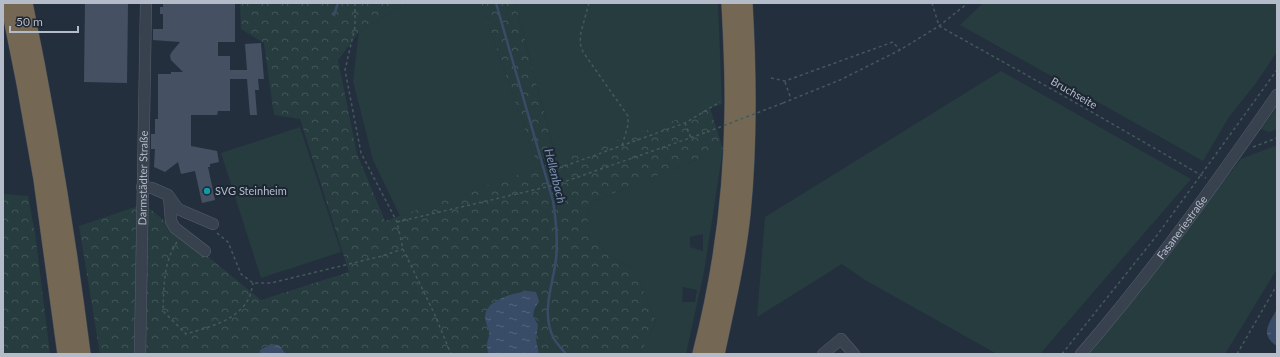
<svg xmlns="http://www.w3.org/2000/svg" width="1280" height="357" viewBox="0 0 1280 357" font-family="Lato,sans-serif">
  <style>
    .grass { fill: #263c3f; fill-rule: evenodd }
    .forest { fill: url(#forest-crowns) }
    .water { fill: url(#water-ripples) }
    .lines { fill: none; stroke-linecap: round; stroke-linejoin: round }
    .stream { stroke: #394c67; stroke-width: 2.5 }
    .building { fill: #455162 }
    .minor-casing { stroke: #565f6c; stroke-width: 12 }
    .highway-casing { stroke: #434c59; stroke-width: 18 }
    .path { stroke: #44595c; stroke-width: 1.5; stroke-dasharray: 3 3; stroke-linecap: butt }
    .minor { stroke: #38414e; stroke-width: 11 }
    .highway { stroke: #746855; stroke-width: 17 }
    .path-bridge { stroke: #44595c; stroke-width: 1.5; stroke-dasharray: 3 3; stroke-linecap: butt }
    .culture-dot { fill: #0f9aa8; stroke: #1d2633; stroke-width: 1.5 }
    .labels { text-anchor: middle; stroke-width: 4; stroke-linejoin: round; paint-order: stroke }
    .street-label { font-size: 11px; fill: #b4bcc9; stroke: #1d2633 }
    .poi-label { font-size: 11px; fill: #b4bcc9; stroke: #1d2633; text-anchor: start }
    .water-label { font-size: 12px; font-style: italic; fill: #7c92b1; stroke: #1d2633 }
  </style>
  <defs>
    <pattern id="forest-crowns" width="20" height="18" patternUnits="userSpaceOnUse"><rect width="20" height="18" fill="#263c3f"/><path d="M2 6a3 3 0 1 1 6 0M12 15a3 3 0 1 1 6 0" fill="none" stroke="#435659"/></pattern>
    <pattern id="water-ripples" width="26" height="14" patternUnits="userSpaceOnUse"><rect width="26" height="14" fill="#394c67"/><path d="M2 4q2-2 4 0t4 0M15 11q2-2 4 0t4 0" fill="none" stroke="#53647b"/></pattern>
  </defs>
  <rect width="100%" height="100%" fill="#242f3e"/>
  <g class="grass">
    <polygon points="405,3 481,3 536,162 540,160 542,167 400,216 373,160 353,81 359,32"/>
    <polygon points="515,3 718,3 722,104 546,166 544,159 555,153"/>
    <polygon points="983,3 1277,3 1277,52 1256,83 1229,117 1203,161 960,25"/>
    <polygon points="1001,71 1191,179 1040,354 997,354 865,280 842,264 757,317 765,217"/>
    <polygon points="1277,107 1277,129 1269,132 1261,129"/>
    <polygon points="300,127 341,252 261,278 221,153"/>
    <polygon points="1277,145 1277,269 1225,354 1089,354 1241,159"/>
    <path d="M723 149 704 272 686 354H640L656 322 635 270 606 254 588 225 587 204ZM703 234V251L690 247V237ZM683 287 697 290 695 302H682Z"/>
  </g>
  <g class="forest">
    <polygon points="240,3 405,3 359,32 338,60 357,154 385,221 710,108 723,149 587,204 588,225 606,254 635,270 656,322 640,354 286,354 279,345 260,350 259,354 100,354 79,226 144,204 261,300 349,272 300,119 274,115 264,43 241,29"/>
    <polygon points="481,3 515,3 555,154 536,162"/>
    <polygon points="3,194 28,196 35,233 50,354 3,354"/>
  </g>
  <g class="water">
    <path d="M528 291 536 292 539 301 534 310 533 316 538 325 536 340 539 354H488C488 351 487 348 487 345 487 340 490 337 489 332 488 327 485 322 485 317 486 299 514 293 528 291Z"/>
    <path d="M1277 309V346C1259 334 1269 324 1277 309Z"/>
    <polygon points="271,344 279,345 286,354 259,354 260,350"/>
  </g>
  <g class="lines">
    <g class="stream">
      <path d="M496 3 553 201C556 220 558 240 556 259 553 285 541 311 553 337 556 343 562 349 566 354"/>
      <polyline points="334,15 338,3"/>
    </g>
  </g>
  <g class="building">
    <polygon points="85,3 128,3 127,83 84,82"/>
    <polygon points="163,3 235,3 235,42 218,42 218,56 230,56 230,70 247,70 245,44 261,43 264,79 258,79 259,90 255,90 257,115 250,115 247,79 230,79 230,111 218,111 217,115 191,115 191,146 217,151 219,162 210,164 210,167 208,167 215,200 202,203 195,171 181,174 178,162 165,172 154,167 155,149 151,149 151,134 155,134 155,119 158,119 158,74 171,74 171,72 183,72 171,60 170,56 171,53 180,42 153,40 153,29 163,29 163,14 160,14 160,7 163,7"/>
  </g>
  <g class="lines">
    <g class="minor-casing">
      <g id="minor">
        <polyline points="142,187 152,188 168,195 178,209 213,224"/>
        <polyline points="169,197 171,221 175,228 205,251"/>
        <path id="s1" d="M140 354 146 3"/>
        <polyline points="823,354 841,339 854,354"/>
        <path id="s2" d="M1081 354C1152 272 1215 184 1277 95"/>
      </g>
    </g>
    <g class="highway-casing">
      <g id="highway">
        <polyline points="9,3 25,83 42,179 66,354"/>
        <path d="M24 3C48 119 67 236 82 354"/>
        <path d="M701 354C721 276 732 196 733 116 734 78 732 40 730 3"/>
        <path d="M716 354C726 307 737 261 742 213 749 143 748 73 744 3"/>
      </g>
    </g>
    <g class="path">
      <polyline points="355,3 355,27 345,70 361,153 397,222 403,249 434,313 451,354"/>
      <polyline points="589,3 581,32 580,43 583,52 628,116 628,125 622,146"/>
      <polyline points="932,3 939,26"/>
      <polyline points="939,26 1071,100 1206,178"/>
      <polyline points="771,78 785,81 893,42 900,50"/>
      <polyline points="785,82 791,99"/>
      <polyline points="783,103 840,80 900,50 939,26 968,3"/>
      <polyline points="685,123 691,138"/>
      <polyline points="1253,147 1277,138"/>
      <polyline points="557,184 554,177 559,168 685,123 720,102"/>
      <polyline points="397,222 555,185 707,132"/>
      <polyline points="217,233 228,242 241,274 253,283 271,283 382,256 403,249"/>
      <path d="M177 242C163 263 164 287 163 311L186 334C209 327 237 321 249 298 251 293 252 288 253 283"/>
      <polyline points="1062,354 1158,234 1277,70"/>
      <polyline points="1237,354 1277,285"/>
    </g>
    <use href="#minor" class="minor"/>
    <use href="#highway" class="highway"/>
    <polyline class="path-bridge" points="707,132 783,103"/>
  </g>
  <circle class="culture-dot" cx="207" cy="191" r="4"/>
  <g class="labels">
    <g class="street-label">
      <text transform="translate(1074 93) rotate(30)" y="4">Bruchseite</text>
      <text dy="4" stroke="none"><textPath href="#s1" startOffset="176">Darmstädter Straße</textPath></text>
      <text dy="4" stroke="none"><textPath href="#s2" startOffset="162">Fasaneriestraße</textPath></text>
    </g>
    <g class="poi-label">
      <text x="215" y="195">SVG Steinheim</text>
    </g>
    <g class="water-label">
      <text transform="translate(555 176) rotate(76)" y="4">Hellenbach</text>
    </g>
  </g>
  <rect width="1280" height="357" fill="none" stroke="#b4bcc9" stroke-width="8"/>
  <path d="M10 26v6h68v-6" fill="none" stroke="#b4bcc9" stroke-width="2"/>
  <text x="16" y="26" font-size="12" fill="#b4bcc9" stroke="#1d2633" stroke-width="3" paint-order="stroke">50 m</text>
</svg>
